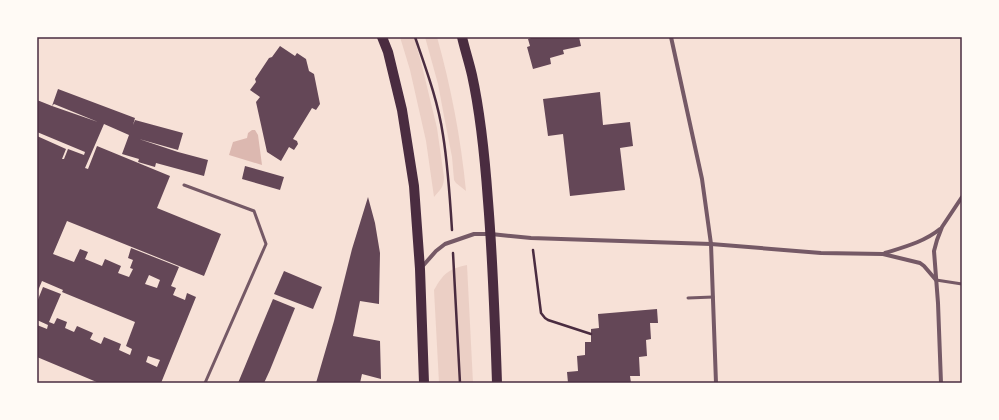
<svg xmlns="http://www.w3.org/2000/svg" width="999" height="420" viewBox="0 0 999 420" font-family="'Nunito Sans',sans-serif">
  <style>
    .green { fill: #ebcfc5 }
    .water { fill: #dcb8b0 }
    .building { fill: #644757; fill-rule: evenodd }
    .lines { fill: none; stroke-linecap: round; stroke-linejoin: round }
    .path { stroke: #4a2c40; stroke-width: 2.5 }
    .service { stroke: #755966; stroke-width: 3 }
    .minor { stroke: #755966; stroke-width: 4 }
    .primary { stroke: #4a2c40; stroke-width: 10 }
    .neatline { fill: none; stroke: #4a2c40; stroke-width: 1.5 }
  </style>
  <rect width="100%" height="100%" fill="#f7e1d7"/>
  <g class="green">
    <path d="M400 37H414L421 62 437 128 444 177C444 187 440 190 434 197L426 141 410 70Z"/>
    <path d="M425 37H437C451 87 461 139 466 191L456 183 454 180 452 157 444 116 438 84Z"/>
    <path d="M467 265 473 383H439L434 290C443 274 448 269 467 265Z"/>
  </g>
  <polygon class="water" points="252,130 255,130 258,135 262,165 229,155 233,142 247,138 248,133"/>
  <g class="building">
    <polygon points="531,37 579,37 581,46 563,50 564,54 550,58 551,64 533,69 527,47 530,46 528,39 531,38"/>
    <polygon points="280,46 295,56 297,53 306,59 309,71 314,74 320,104 316,110 312,108 293,139 297,141 298,144 294,150 289,147 281,161 267,152 256,102 260,97 250,90 256,82 255,79 269,58 272,57"/>
    <path d="M58 89 135 118 133 125 135 120 183 133 178 150 139 139 178 152 208 160 204 176 156 163 155 167 138 162 139 159 122 154 129 135 104 124 85 168 88 169 97 146 170 176 157 208 221 234 204 276 67 221 53 254 74 262 80 249 88 252 85 259 102 266 105 259 121 266 118 273 129 277 133 269 130 268 133 260 128 258 131 248 179 267 171 286 176 288 173 295 185 300 187 293 196 297 161 383H99L37 357V325L47 329 48 325 37 320V302L43 287 61 294 49 322 54 324 57 318 67 322 65 328 74 332 77 326 93 333 90 339 101 344 104 337 121 344 119 350 130 355 132 349 126 346 135 322 62 292 63 290 42 281 37 293V136L66 149 62 159H64L68 149 84 155 85 152 37 132V100L52 106ZM54 104 98 122 52 106ZM149 275 160 280 157 288 145 284ZM148 356 160 360 157 367 146 362Z"/>
    <polygon points="600,92 603,125 630,122 633,146 620,148 625,190 570,196 563,134 548,136 543,99"/>
    <polygon points="245,166 284,177 280,190 242,179"/>
    <polygon points="368,197 375,223 380,253 379,304 360,301 353,336 380,341 381,379 362,374 360,383 316,383 334,321 352,249"/>
    <polygon points="284,271 322,287 313,309 274,294"/>
    <polygon points="273,299 295,308 270,370 264,383 238,383"/>
    <polygon points="657,309 658,323 650,323 651,339 646,340 647,356 639,357 640,376 630,376 631,383 568,383 567,372 578,371 577,356 585,355 585,342 591,342 591,329 599,328 598,314"/>
  </g>
  <g class="lines">
    <g class="path">
      <path d="M415 37C426 69 438 101 443 135 448 166 450 198 452 230"/>
      <polyline points="533,250 541,313 545,318 548,320 591,334"/>
      <polyline points="453,253 460,383"/>
    </g>
    <g class="service">
      <polyline points="184,185 254,211 266,244 205,383"/>
      <polyline points="936,280 962,284"/>
      <polyline points="688,298 713,297"/>
    </g>
    <g class="minor">
      <polyline points="671,37 702,179 711,244 716,383"/>
      <path d="M885 253C904 247 924 242 940 229"/>
      <polyline points="421,268 436,251 445,244 474,234 491,234 531,238 711,244 821,253 883,254 920,263 924,266 936,280"/>
      <polyline points="941,383 938,303 934,251 937,240 942,227 962,197"/>
    </g>
    <g class="primary">
      <polyline points="382,37 388,52 402,110 414,186 420,269 424,383"/>
      <path d="M462 37C465 50 469 62 472 75 481 116 485 159 488 201 493 262 495 322 497 383"/>
    </g>
  </g>
  <rect width="999" height="420" fill="none" stroke="#fffaf5" stroke-width="76"/>
  <rect x="38" y="38" width="923" height="344" class="neatline"/>
</svg>
